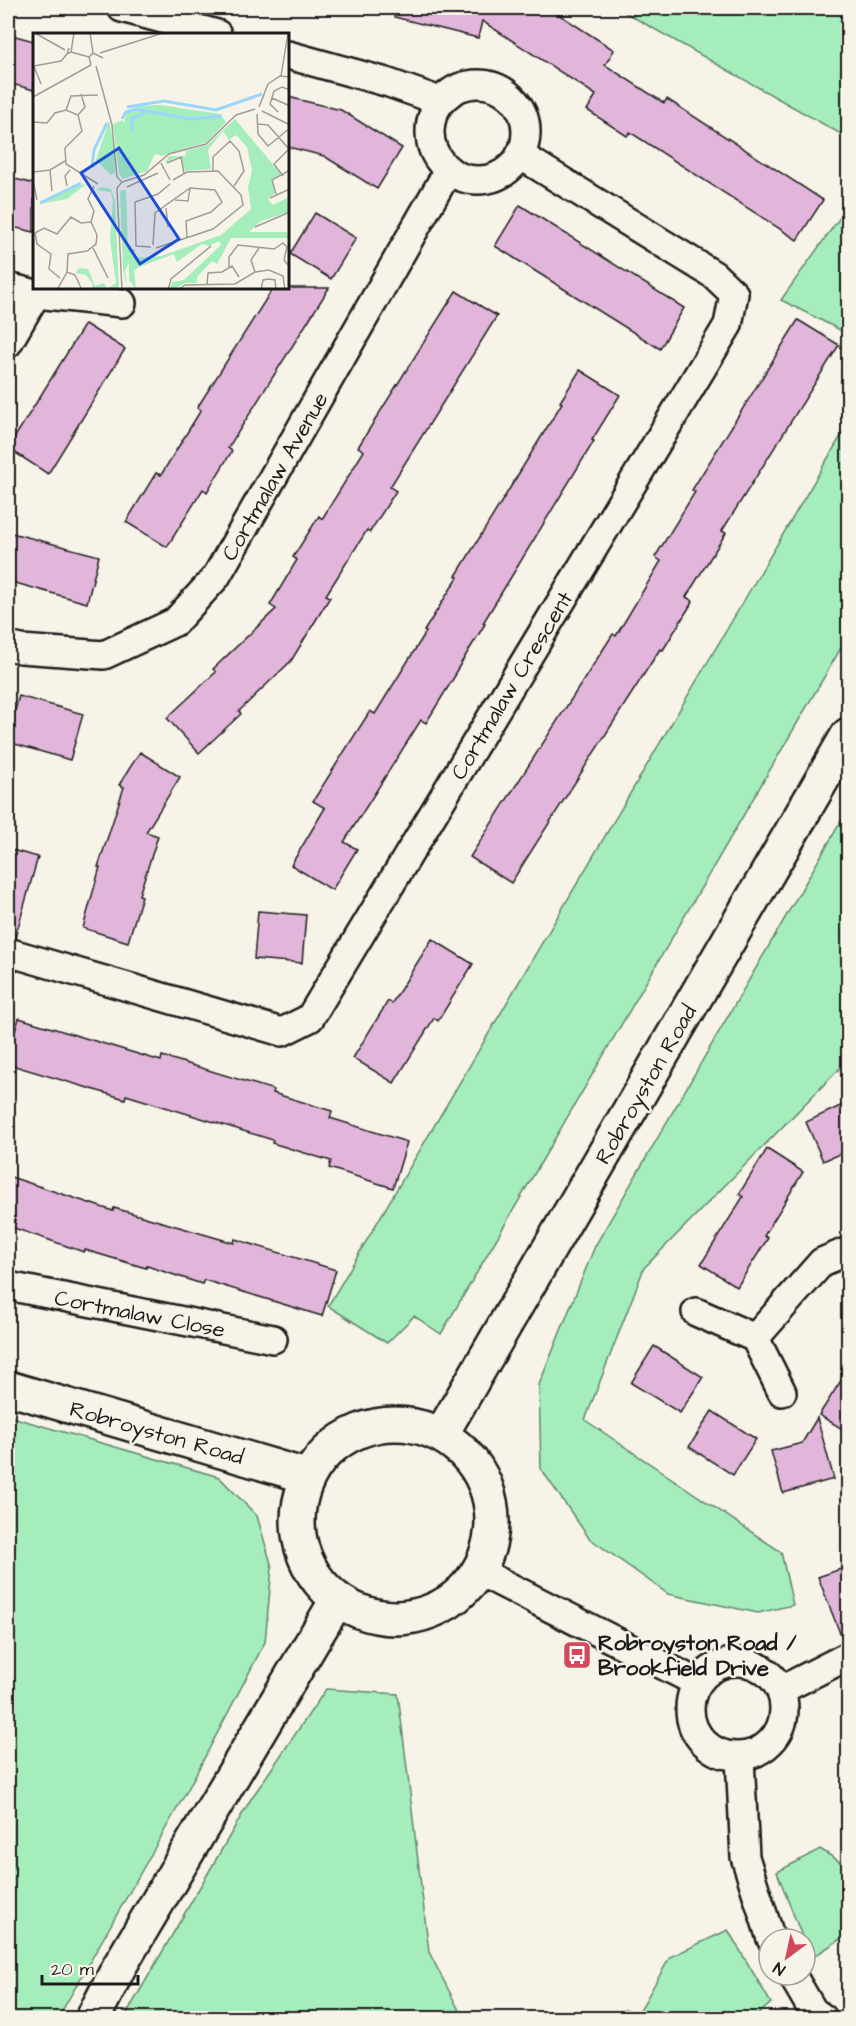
<svg xmlns="http://www.w3.org/2000/svg" width="856" height="2026" viewBox="0 0 856 2026" font-family="'Architects Daughter',sans-serif">
  <style>
    .green { fill: #a5eebc; stroke: #60856c; stroke-width: 1.5 }
    .lines { fill: none; stroke-linecap: round; stroke-linejoin: round }
    .stream { stroke: #688ca2; stroke-width: 9 }
    .building { fill: #e2b6db; stroke: #1c1c1c; stroke-width: 1.5 }
    .street-casing { stroke: #1c1c1c; stroke-width: 32 }
    .secondary-casing { stroke: #1c1c1c; stroke-width: 38 }
    .street { stroke: #f7f3e8; stroke-width: 27 }
    .secondary { stroke: #f7f3e8; stroke-width: 33 }
    .labels { text-anchor: middle; stroke-width: 5; stroke-linejoin: round; paint-order: stroke }
    .street-label { font-size: 22px; fill: #1c1c1c; stroke: #f7f3e8 }
    .poi-label { font-size: 22px; font-weight: bold; fill: #1c1c1c; stroke: #f7f3e8; text-anchor: start }
    .inset-river { fill: none; stroke: #9ad6fb; stroke-width: 3 }
    .inset-road { fill: none; stroke: #9f9d96; stroke-width: 1.5 }
    .view { fill: #1d4ed8; fill-opacity: 0.15; stroke: #1d4ed8; stroke-width: 3 }
    .inset-edge { fill: none; stroke: #1c1c1c; stroke-width: 3 }
  </style>
  <rect width="100%" height="100%" fill="#f7f3e8"/>
  <filter id="ink" filterUnits="userSpaceOnUse"><feTurbulence type="fractalNoise" baseFrequency=".0167" numOctaves="2"/><feDisplacementMap in="SourceGraphic" scale="12" xChannelSelector="R" yChannelSelector="G"/><feConvolveMatrix kernelMatrix="1 2 1 2 8 2 1 2 1" color-interpolation-filters="sRGB"/></filter>
  <g filter="url(#ink)">
    <g class="green">
      <polygon points="617,8 848,8 848,138"/>
      <polygon points="848,206 848,334 781,300"/>
      <polygon points="848,424 848,636 441,1334 414,1316 387,1343 328,1306"/>
      <polygon points="848,809 847,1061 644,1268 585,1420 781,1552 793,1605 758,1613 668,1594 589,1538 541,1469 539,1385 595,1246"/>
      <polygon points="8,1416 219,1477 257,1516 272,1567 265,1642 187,1791 58,2018 8,2018 8,1860 11,1853 8,1814"/>
      <polygon points="326,1689 398,1694 429,1952 463,2018 124,2018 251,1799"/>
      <polygon points="820,1849 848,1867 848,1934 810,1959 805,1945 805,1939 803,1939 777,1872"/>
      <polygon points="728,1930 771,2003 754,2018 644,2018 639,2012 670,1957"/>
    </g>
    <g class="lines">
      <polyline class="stream" points="624,2018 626,2013"/>
    </g>
    <g class="building">
      <polygon points="395,8 549,8 614,50 605,65 664,103 667,99 823,200 797,240 630,132 627,136 587,110 596,95 482,21 478,38 394,17"/>
      <polygon points="8,34 34,41 34,90 8,83"/>
      <polygon points="288,97 341,110 402,148 377,189 324,156 288,147"/>
      <polygon points="8,177 34,184 34,232 8,226"/>
      <polygon points="520,205 684,308 660,349 495,246"/>
      <polygon points="315,213 356,238 331,279 290,254"/>
      <polygon points="273,288 329,288 228,448 232,451 207,492 203,489 167,547 126,522 156,473 161,475 201,410 197,408"/>
      <polygon points="456,291 497,316 390,487 396,491 370,532 367,530 326,595 330,597 291,661 239,711 241,714 199,753 167,718 216,672 213,669 276,609 270,605 297,560 293,557 319,516 322,519 364,451 358,447"/>
      <polygon points="798,320 839,345 722,531 726,533 686,597 693,601 663,650 660,649 511,883 470,857 613,634 616,636 661,561 655,557 695,492 692,490"/>
      <polygon points="85,324 125,349 48,474 8,448"/>
      <polygon points="580,370 620,395 592,440 594,441 483,623 485,624 455,673 456,674 426,723 421,720 344,842 357,849 332,890 291,865 325,808 313,801 370,711 375,714 426,632 424,631 458,577 456,576 562,403 560,402"/>
      <polygon points="8,532 99,556 87,603 8,581"/>
      <polygon points="19,696 83,714 70,760 8,742 8,735"/>
      <polygon points="140,752 180,777 146,832 158,836 139,895 142,896 128,942 83,928 100,867 98,867 124,787 119,785"/>
      <polygon points="8,849 38,857 15,938 8,937"/>
      <polygon points="258,911 306,915 302,963 254,959"/>
      <polygon points="432,939 473,964 438,1021 434,1018 394,1083 353,1058 388,1001 392,1003"/>
      <polygon points="19,1018 161,1061 162,1056 274,1090 273,1093 332,1111 330,1118 407,1142 393,1188 329,1168 331,1161 272,1143 273,1140 126,1095 125,1099 8,1064 8,1055"/>
      <polygon points="849,1102 849,1150 823,1161 806,1122"/>
      <polygon points="767,1149 803,1172 764,1236 768,1238 737,1287 701,1264 743,1197 739,1194"/>
      <polygon points="8,1176 113,1211 114,1208 234,1243 235,1239 336,1270 322,1316 204,1280 202,1284 147,1266 146,1268 85,1250 84,1252 8,1226"/>
      <polygon points="654,1346 703,1377 680,1413 631,1383"/>
      <polygon points="849,1368 849,1433 819,1415"/>
      <polygon points="712,1411 756,1439 733,1475 689,1447"/>
      <polygon points="817,1418 834,1479 783,1493 771,1451 802,1443"/>
      <polygon points="849,1566 849,1640 843,1641 818,1577"/>
    </g>
    <g class="lines">
      <g class="street-casing">
        <g id="street">
          <polyline points="122,8 217,34"/>
          <polyline points="288,55 386,82 440,101"/>
          <circle cx="478" cy="132" r="48"/>
          <polyline points="8,287 36,294 122,303"/>
          <polyline points="8,343 36,294"/>
          <polyline points="8,646 21,649 104,655 175,622 216,577 448,171"/>
          <polyline points="8,952 282,1032 310,1018 728,325 734,294 714,275 520,155"/>
          <polyline points="8,1286 273,1339"/>
          <polyline points="696,1312 755,1338 782,1392"/>
          <polyline points="755,1338 822,1262 848,1251"/>
          <polyline points="480,1572 696,1682"/>
          <circle cx="737" cy="1709" r="47"/>
          <polyline points="781,1690 848,1656"/>
          <polyline points="740,1758 745,1857 771,1939"/>
          <polyline points="792,1975 813,2011 823,2018"/>
        </g>
      </g>
      <g class="secondary-casing">
        <g id="secondary">
          <polyline points="8,1388 306,1476"/>
          <circle cx="395" cy="1521" r="97"/>
          <polyline points="442,1433 848,735"/>
          <polyline points="93,2018 119,1967 337,1600"/>
        </g>
      </g>
      <use href="#street" class="street"/>
      <use href="#secondary" class="secondary"/>
    </g>
  </g>
  <defs>
    <g id="bus-square" transform="scale(1.5)"><rect x="-9" y="-9" width="18" height="18" rx="4" fill="#d1495b" stroke="#f7f3e8"/><path d="M-5-6H5V4H4V6H2V4H-2V6H-4V4H-5ZM-3.5-4V0h7V-4ZM-3.5 1.2v1.5H-2V1.2ZM2 1.2v1.5H3.5V1.2Z" fill="#fff"/></g>
  </defs>
  <g fill-rule="evenodd">
    <use href="#bus-square" x="577" y="1655"/>
  </g>
  <g class="labels">
    <g class="street-label">
      <text transform="translate(274 476) rotate(-60)" y="8">Cortmalaw Avenue</text>
      <text transform="translate(511 685) rotate(-59)" y="8">Cortmalaw Crescent</text>
      <text transform="translate(645 1084) rotate(-60)" y="8">Robroyston Road</text>
      <text transform="translate(140 1313) rotate(11)" y="8">Cortmalaw Close</text>
      <text transform="translate(157 1432) rotate(16)" y="8">Robroyston Road</text>
    </g>
    <g class="poi-label">
      <text x="598" y="1650">Robroyston Road /<tspan x="598" dy="25">Brookfield Drive</tspan></text>
    </g>
  </g>
  <g transform="translate(33 33)">
    <rect width="256" height="256" fill="#f7f3e8"/>
    <path d="M128 72 187 81 193 89 174 109 129 123 122 121 114 138 90 146 86 140 80 91 90 87V91L94 80 105 73ZM202 86 249 142 239 146 242 160 235 166 240 172 256 164V179L228 188 216 199H254L256 209 254 205H198L184 231 179 228 164 244V250H152L142 256H137L139 249 151 247 188 212 186 208 176 213 169 211 144 229 141 221 106 234 101 238 103 256 96 247V230L92 238 94 256 90 236 87 159 89 157H93L95 216H102V225L128 223 188 202 218 176 215 154 219 138 214 114 203 102 196 107 190 98 175 117 178 136 152 138 147 123 132 130 136 123H152L153 118 174 112ZM76 88 81 110 82 140 78 142 63 127ZM53 151 34 166 7 171 46 152ZM69 154 78 156 82 168 86 257 58 256 60 251 53 242 43 240 46 235 55 236 62 253 71 250 74 256 83 250 77 207 80 168 78 159 63 157Z" fill="#a5eebc"/>
    <path class="inset-river" d="M94 74 131 68 183 77 229 61M89 86 93 79 103 76 158 86 189 83M100 99 98 86 112 80M59 134 61 117 74 90M7 170 48 150"/>
    <path class="inset-road" d="M2 0 32 17M57 0 60 20M36 15 34 21 38 19 41 0M38 19 56 24M67 20 130 0M0 31 8 51M58 32 56 24 60 20 70 25M1 33 28 28 34 21M63 33 79 92 84 144 89 149 84 155M248 43 255 0M0 64 58 32M239 65 257 73M226 74 235 51 247 43 257 44M33 77 38 63 65 62M229 78 257 92M245 79 237 71 241 58 249 54 257 57M224 81 225 101 235 113 257 95M45 82 52 74 48 61M0 89 14 90 22 80 33 77 45 82 49 98 32 115 33 131 65 151M225 91 235 92 256 116 241 131 250 143M128 130 137 147M134 130 148 124 151 140M17 137 19 158M180 138V124L197 108 206 118 211 138 201 153M0 139 17 137 32 128M0 148 4 167M89 149 111 142 136 121 173 111 203 82 222 76M34 153 32 143 37 137M94 154 125 140M84 155 89 257M243 161 239 147 257 137M237 165 257 156M142 167 155 168 157 155M133 175 135 194M222 194 257 179M120 212 122 180 157 155 182 157 189 169 178 179 153 188 154 204M118 214 103 213 102 169 125 161 137 151M60 215 75 245M123 215 180 196 210 172 208 162 185 138 154 139 140 147M196 234V224L205 212 241 216 250 210 254 214 251 227 257 234M34 239 42 242 49 257M222 239 218 227 226 215M27 245 16 236 18 221 4 211 2 200 11 195 24 201 38 184 48 190 58 189M174 252 175 240 189 239 199 233 206 244M24 257 34 239 35 221 54 218 63 211 64 202 58 189 61 178 55 166 61 153M135 257 138 246 178 213M145 257 152 252 202 251 222 239 236 237 250 243 252 257M228 257 230 247 236 246 242 247 243 257"/>
    <path class="view" d="M86 115 146 206 107 231 48 140Z"/>
    <rect width="256" height="256" class="inset-edge"/>
  </g>
  <rect width="856" height="2026" fill="none" stroke="#f7f3e8" stroke-width="30"/>
  <rect x="15" y="15" width="826" height="1996" fill="none" stroke="#1c1c1c" stroke-width="2" filter="url(#ink)"/>
  <g transform="translate(787 1957) rotate(213)"><circle r="28" fill="#f7f3e8" stroke="#9f9d96" stroke-width="1.5"/>
  <path d="M0-4.5L10 22L0 15L-10 22Z" fill="#d1495b"/>
  <text y="-9" font-size="16" font-weight="bold" text-anchor="middle" fill="#1c1c1c">N</text>
  </g>
  <path d="M42 1975v9h96v-9" fill="none" stroke="#1c1c1c" stroke-width="3"/>
  <text x="51" y="1975" font-size="18" fill="#1c1c1c" stroke="#f7f3e8" stroke-width="4.5" paint-order="stroke">20 m</text>
</svg>
